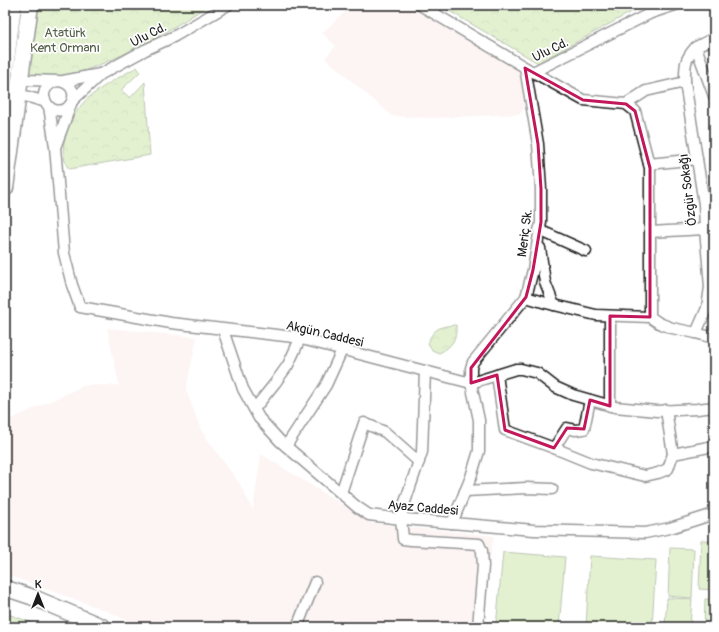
<svg xmlns="http://www.w3.org/2000/svg" width="719" height="632" viewBox="0 0 719 632" font-family="Pangolin,sans-serif">
  <style>
    .built { fill: #fae8e6 }
    .forest { fill: url(#forest-crowns); stroke: #6e7e5a }
    .pitch { fill: #c0e099; stroke: #6e7e5a }
    .lines { fill: none; stroke-linecap: round; stroke-linejoin: round }
    .street-casing { stroke: #1c1c1c; stroke-width: 13 }
    .secondary-casing { stroke: #1c1c1c; stroke-width: 18 }
    .primary-casing { stroke: #1c1c1c; stroke-width: 19 }
    .street { stroke: #fff; stroke-width: 10 }
    .secondary { stroke: #fff; stroke-width: 15 }
    .primary { stroke: #fff; stroke-width: 16 }
    .marked { fill: none; stroke: #c2185b; stroke-width: 3; stroke-linejoin: round }
    .labels { text-anchor: middle; stroke-width: 3.5; stroke-linejoin: round; paint-order: stroke }
    .park-label { font-size: 13px; fill: #556148; stroke: #fff }
    .street-label { font-size: 13px; fill: #1c1c1c; stroke: #fff }
  </style>
  <defs>
    <pattern id="forest-crowns" width="20" height="18" patternUnits="userSpaceOnUse"><rect width="20" height="18" fill="#c0e099"/><path d="M2 6a3 3 0 1 1 6 0M12 15a3 3 0 1 1 6 0" fill="none" stroke="#a4c083"/></pattern>
  </defs>
  <rect width="100%" height="100%" fill="#fff"/>
  <filter id="ink" filterUnits="userSpaceOnUse"><feTurbulence type="fractalNoise" baseFrequency=".025" numOctaves="2"/><feDisplacementMap in="SourceGraphic" scale="8" xChannelSelector="R" yChannelSelector="G"/><feConvolveMatrix kernelMatrix="1 2 1 2 8 2 1 2 1" color-interpolation-filters="sRGB"/></filter>
  <g filter="url(#ink)">
    <g class="built">
      <polygon points="352,5 409,5 518,69 525,108 520,114 432,118 392,116 325,58 336,46 322,33"/>
      <polygon points="107,328 197,337 186,390 201,430 241,486 253,510 261,454 372,523 494,536 479,627 140,627 107,611 5,574 5,422 85,385 119,385"/>
    </g>
    <g class="forest">
      <path d="M35 5H209C178 25 147 44 113 59 101 64 89 70 76 73 59 77 42 76 25 76Z"/>
      <polygon points="439,5 644,5 538,63"/>
      <path d="M137 67 140 72 121 90 130 98 145 82 150 155 69 169C63 162 63 150 64 142 67 131 70 120 77 111 88 93 118 78 137 67Z"/>
      <path d="M456 325C457 339 452 347 439 353L432 350 428 343C433 328 441 326 456 325Z"/>
      <polygon points="5,613 44,627 5,627"/>
    </g>
    <g class="pitch">
      <polygon points="701,540 714,541 714,590 699,589"/>
      <polygon points="670,548 694,549 692,598 668,596"/>
      <polygon points="503,552 565,557 559,627 496,627"/>
      <polygon points="590,556 656,560 652,627 586,627"/>
      <polygon points="667,598 692,599 690,627 665,627"/>
      <polygon points="705,599 714,599 714,627 704,627"/>
    </g>
    <g class="lines">
      <g class="street-casing">
        <g id="street">
          <polyline points="420,5 533,72 651,13 675,5"/>
          <polyline points="714,38 696,47 714,96"/>
          <polyline points="533,72 583,100 626,104 635,111 650,168 650,317 659,323 672,328 696,333 714,338"/>
          <path d="M20 78 28 80 58 81C83 84 74 115 55 110 51 109 47 106 46 102 40 92 48 83 58 81"/>
          <polyline points="63,81 100,74"/>
          <polyline points="18,94 46,102"/>
          <polyline points="73,100 101,74 145,50 175,36 228,5"/>
          <polyline points="626,104 646,91 685,82"/>
          <polyline points="49,106 55,147 64,253 72,285 80,307 171,323 294,337 471,383 516,369 521,369 537,373 555,387 573,395 615,407 657,411 697,409 714,407"/>
          <polyline points="56,145 71,104"/>
          <polyline points="649,164 697,159"/>
          <polyline points="539,230 586,251"/>
          <polyline points="650,232 705,229"/>
          <polyline points="540,248 545,282 554,305"/>
          <polyline points="526,297 546,303 596,315 650,317"/>
          <polyline points="610,316 610,406"/>
          <polyline points="223,330 243,389 259,418 280,441 357,507 369,515 393,518 534,530 645,533 670,528 714,514"/>
          <path d="M696 333 707 308 710 287 708 263 705 229 704 204 685 82C685 65 684 60 696 47"/>
          <polyline points="425,371 422,452 403,508 401,518 403,539 411,540 479,544 482,551 483,566 478,627"/>
          <polyline points="497,375 505,430 554,448 591,463 645,476 658,473 668,469 673,454 666,410"/>
          <polyline points="255,408 275,383 288,365 300,339"/>
          <polyline points="286,446 326,385 342,350"/>
          <polyline points="554,448 567,428 575,430 584,429 590,400"/>
          <polyline points="673,454 714,446"/>
          <polyline points="465,491 526,488 552,489"/>
          <polyline points="341,493 364,423 385,432 419,462"/>
          <polyline points="452,523 471,477 479,451 479,420 471,383 471,368 473,362 526,297 533,270 541,222 541,189 538,144 525,68"/>
          <polyline points="297,627 315,582"/>
        </g>
      </g>
      <g class="secondary-casing">
        <polyline id="secondary" points="5,588 32,597 103,627"/>
      </g>
      <g class="primary-casing">
        <g id="primary">
          <polyline points="5,69 13,5"/>
          <polyline points="5,188 30,5"/>
        </g>
      </g>
      <use href="#street" class="street"/>
      <use href="#secondary" class="secondary"/>
      <use href="#primary" class="primary"/>
    </g>
  </g>
  <path d="M0 0H719V632H0ZM525 68 583 100 626 104 635 111 650 168V317L610 316V406L590 400 584 429 567 428 554 448 505 430 497 375 471 383V368L526 297 533 270 541 222V189L538 144Z" fill="#fff" fill-opacity=".55" fill-rule="evenodd"/>
  <path class="marked" d="M525 68 583 100 626 104 635 111 650 168V317L610 316V406L590 400 584 429 567 428 554 448 505 430 497 375 471 383V368L526 297 533 270 541 222V189L538 144Z"/>
  <g class="labels">
    <g class="park-label">
      <text x="65" y="37">Atatürk<tspan x="65" dy="15">Kent Ormanı</tspan></text>
    </g>
    <g class="street-label">
      <text transform="translate(148 34) rotate(-27)" y="5">Ulu Cd.</text>
      <text transform="translate(550 49) rotate(-26)" y="5">Ulu Cd.</text>
      <text transform="translate(687 190) rotate(-97)" y="5">Özgür Sokağı</text>
      <text transform="translate(524 233) rotate(-83)" y="5">Meriç Sk.</text>
      <text transform="translate(325 333) rotate(13)" y="5">Akgün Caddesi</text>
      <text transform="translate(423 507) rotate(5)" y="5">Ayaz Caddesi</text>
    </g>
  </g>
  <rect width="719" height="632" fill="none" stroke="#fff" stroke-width="20"/>
  <rect x="10" y="10" width="699" height="612" fill="none" stroke="#1c1c1c" stroke-width="1.5" filter="url(#ink)"/>
  <g transform="translate(38 594)" stroke="#ffffff" stroke-width="3" paint-order="stroke">
  <path d="M0-3L7 15L0 10L-7 15Z" fill="#1c1c1c"/>
  <text y="-6" font-size="11" font-weight="bold" text-anchor="middle" fill="#1c1c1c">K</text>
  </g>
</svg>
